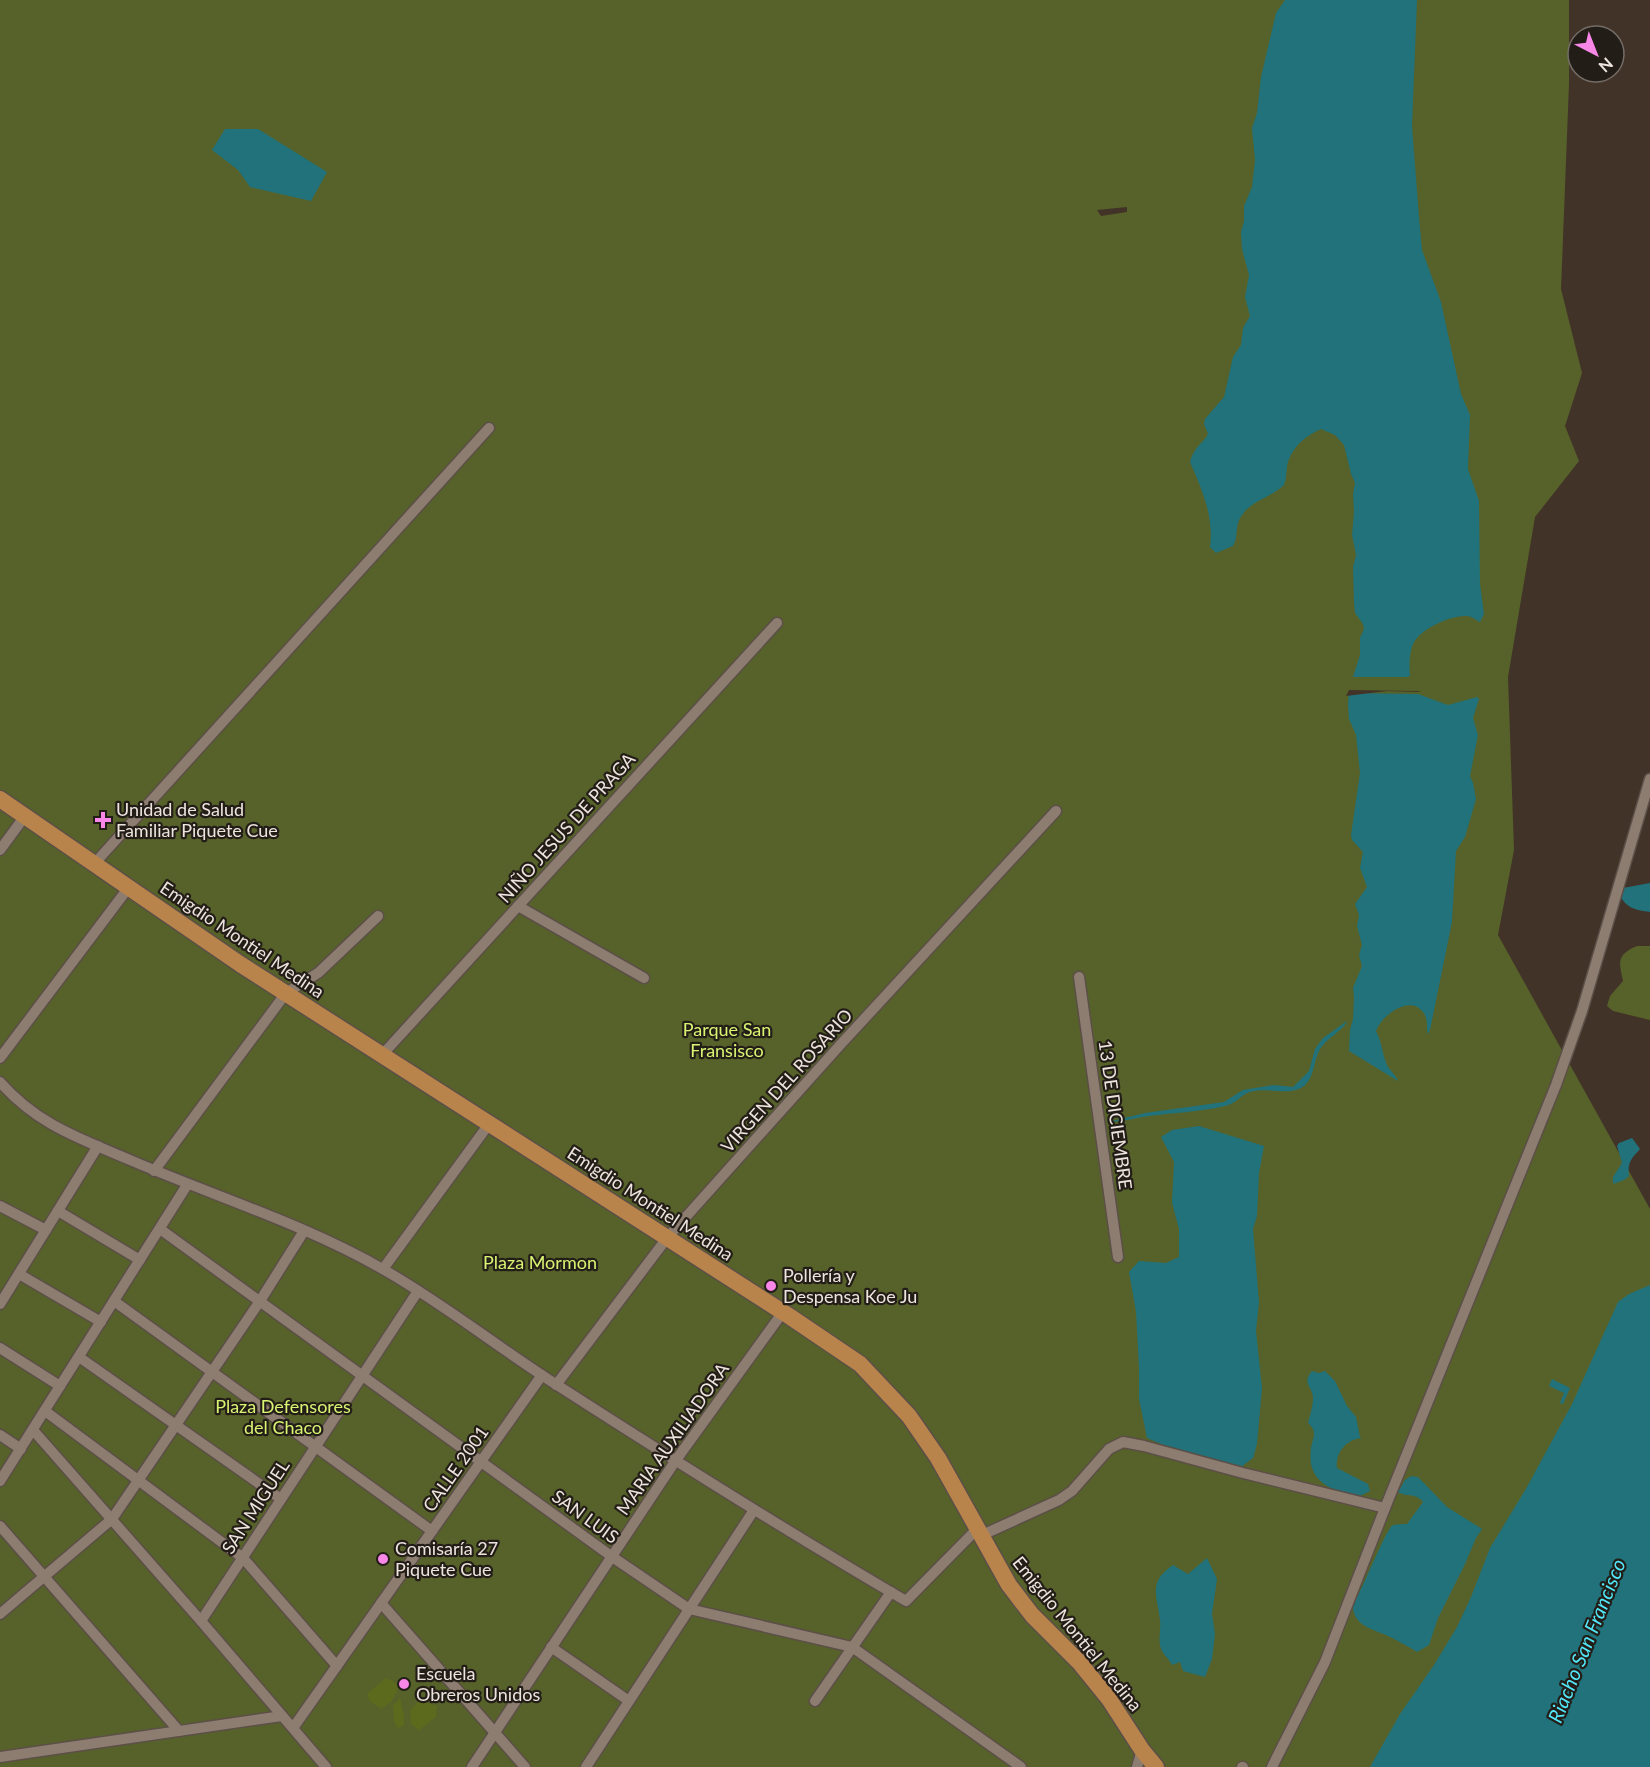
<svg xmlns="http://www.w3.org/2000/svg" width="1650" height="1767" viewBox="0 0 1650 1767" font-family="Lato,sans-serif">
  <style>
    .green { fill: #57622a; fill-rule: evenodd }
    .forest { fill: #5c6a1d }
    .water { fill: #21727b }
    .pier { fill: #423329 }
    .lines { fill: none; stroke-linecap: round; stroke-linejoin: round }
    .minor-casing { stroke: #5b4f47; stroke-width: 13 }
    .primary-casing { stroke: #5b4f47; stroke-width: 19 }
    .minor { stroke: #8d7c70; stroke-width: 10 }
    .primary { stroke: #b9844b; stroke-width: 16 }
    .poi-dot { fill: #f987e8; stroke: #231d18; stroke-width: 2 }
    .labels { text-anchor: middle; stroke-width: 4.5; stroke-linejoin: round; paint-order: stroke }
    .poi-label { font-size: 18px; fill: #eee4de; stroke: #231d18; text-anchor: start }
    .street-label { font-size: 18px; fill: #eee4de; stroke: #231d18 }
    .park-label { font-size: 18px; fill: #d9f372; stroke: #231d18 }
    .water-label { font-size: 20px; font-style: italic; fill: #52e7f8; stroke: #231d18 }
  </style>
  <rect width="100%" height="100%" fill="#423329"/>
  <g class="green">
    <path d="M0 0H1569V84L1561 289 1582 373 1565 426 1579 461 1535 517 1508 677 1514 850 1498 935 1650 1209V1512L1453 1767H0ZM1127 207V212L1101 216 1097 210Z"/>
    <path d="M1637 946H1650V1020L1613 1011 1607 1006 1610 996 1623 981C1619 962 1616 955 1637 946Z"/>
  </g>
  <g class="forest">
    <polygon points="386,1678 396,1683 398,1688 392,1701 381,1709 370,1701 367,1694"/>
    <polygon points="400,1698 404,1716 404,1725 398,1728 394,1722 393,1706"/>
    <polygon points="419,1700 437,1706 436,1717 419,1730 411,1724 410,1711"/>
  </g>
  <g class="water">
    <path d="M1285 0H1417L1412 126 1419 217 1422 250 1441 302 1461 394 1470 415 1468 469 1479 501 1480 584 1484 614 1480 622C1476 620 1471 616 1467 616 1451 615 1426 627 1416 639 1409 648 1409 665 1410 676L1408 677H1353L1360 655V638L1364 629 1363 624 1355 613 1354 602 1353 567 1356 555 1352 535 1354 512 1353 494 1355 483 1351 474 1344 445 1335 435 1321 429C1307 435 1293 446 1288 462 1286 469 1287 478 1284 485 1272 497 1252 500 1242 515 1234 526 1239 536 1233 546L1216 553 1210 547C1214 516 1202 490 1190 462 1195 445 1202 445 1208 434L1204 424 1205 419 1224 397 1233 357 1241 345 1243 328 1250 316 1245 297 1249 275 1242 249 1241 232 1244 221V206L1252 187 1255 160 1252 128 1257 113 1261 77 1276 13Z"/>
    <polygon points="225,129 258,129 327,172 311,201 250,187 238,170 212,150"/>
    <path d="M1349 693 1418 694 1448 705 1477 697 1479 699 1473 718 1478 735 1470 776 1473 783 1476 799 1465 837 1456 851 1452 922 1430 1030 1427 1034C1427 1026 1428 1017 1422 1011 1409 995 1381 1016 1376 1031 1382 1042 1382 1054 1387 1065 1390 1071 1396 1075 1398 1081L1349 1051 1350 1030 1353 1019 1354 997 1353 988 1362 966 1359 955 1362 945 1357 926 1359 915 1355 904 1367 887 1360 868 1363 852 1352 840 1351 835 1360 773 1356 735 1349 719 1348 704Z"/>
    <path d="M1650 883V912C1635 910 1625 908 1619 893L1623 888Z"/>
    <path d="M1347 1021C1344 1030 1325 1039 1319 1051 1313 1063 1314 1081 1301 1088 1286 1096 1265 1086 1247 1093 1241 1096 1237 1101 1231 1104 1212 1111 1171 1113 1149 1116 1135 1118 1121 1122 1108 1122L1145 1113 1224 1102 1243 1090 1274 1085 1293 1087 1309 1071 1315 1049 1323 1038Z"/>
    <polygon points="1199,1126 1264,1146 1259,1173 1257,1216 1253,1229 1259,1302 1256,1331 1262,1388 1257,1444 1253,1458 1241,1467 1226,1468 1173,1449 1147,1438 1139,1399 1139,1368 1136,1312 1129,1272 1139,1261 1166,1263 1179,1257 1179,1229 1172,1203 1174,1162 1161,1137 1172,1130"/>
    <path d="M1632 1138 1640 1149C1632 1158 1627 1162 1629 1176L1624 1180 1613 1184V1177L1622 1163 1617 1146 1619 1143Z"/>
    <polygon points="1650,1285 1650,1767 1370,1767 1400,1714 1434,1665 1457,1627 1471,1597 1490,1548 1527,1487 1572,1404 1618,1302 1629,1294"/>
    <path d="M1312 1371 1319 1373 1325 1371 1335 1381 1347 1406 1356 1417 1360 1437 1362 1438C1347 1439 1335 1452 1337 1468L1368 1484 1370 1491 1358 1497C1331 1490 1306 1482 1311 1448 1313 1437 1318 1432 1308 1423 1310 1415 1313 1406 1313 1398 1313 1386 1301 1384 1312 1371Z"/>
    <polygon points="1552,1379 1570,1388 1563,1404 1560,1403 1564,1393 1549,1386"/>
    <path d="M1411 1476 1418 1477 1447 1507 1482 1529 1476 1538 1465 1564 1438 1618 1429 1645 1417 1652C1408 1646 1398 1641 1388 1636 1373 1629 1352 1626 1353 1604 1362 1592 1386 1528 1393 1525 1397 1524 1403 1524 1407 1524L1423 1502C1415 1492 1408 1498 1398 1492L1405 1480Z"/>
    <path d="M1207 1558 1217 1579 1212 1614 1215 1634 1212 1659 1205 1677 1183 1671 1180 1662 1172 1665C1169 1659 1163 1654 1161 1649 1158 1641 1161 1628 1160 1620 1157 1594 1148 1582 1173 1565L1188 1574Z"/>
  </g>
  <polygon class="pier" points="1349,690 1418,691 1421,692 1387,691 1346,696"/>
  <g class="lines">
    <g class="minor-casing">
      <g id="minor">
        <polyline points="0,850 25,816"/>
        <polyline points="94,864 489,428"/>
        <polyline points="518,906 644,978"/>
        <polyline points="1079,977 1118,1257"/>
        <polyline points="382,1055 777,623"/>
        <polyline points="0,1058 129,887"/>
        <path d="M0 1082C38 1125 79 1138 130 1160 214 1196 307 1225 386 1271 445 1305 499 1348 557 1385 672 1459 788 1532 906 1601L977 1529"/>
        <polyline points="154,1171 286,993 318,973 378,916"/>
        <polyline points="0,1206 46,1230"/>
        <polyline points="58,1211 140,1260"/>
        <polyline points="160,1229 611,1556 689,1609 852,1647 1021,1767"/>
        <polyline points="383,1269 489,1124"/>
        <polyline points="19,1274 101,1322"/>
        <polyline points="114,1301 432,1531"/>
        <polyline points="0,1304 98,1146"/>
        <polyline points="0,1348 60,1386"/>
        <polyline points="79,1357 281,1499"/>
        <polyline points="556,1385 667,1238 841,1044 1056,811"/>
        <polyline points="45,1411 243,1558 337,1666"/>
        <polyline points="33,1430 201,1621 326,1767"/>
        <polyline points="0,1435 21,1449"/>
        <polyline points="0,1481 187,1185"/>
        <polyline points="0,1526 179,1731"/>
        <polyline points="980,1536 1059,1500 1072,1491 1109,1449 1123,1442 1144,1446 1243,1473 1385,1508"/>
        <polyline points="381,1603 525,1767"/>
        <polyline points="0,1614 112,1519 260,1301 304,1231"/>
        <polyline points="201,1621 418,1291"/>
        <polyline points="551,1647 629,1701"/>
        <polyline points="815,1701 891,1592"/>
        <polyline points="293,1728 542,1375"/>
        <polyline points="0,1757 282,1716"/>
        <polyline points="472,1767 676,1460 783,1312"/>
        <polyline points="586,1767 754,1510"/>
        <polyline points="1137,1767 1142,1750"/>
        <polyline points="1242,1767 1243,1767"/>
        <polyline points="1272,1767 1325,1662 1385,1508 1556,1085 1582,1011 1650,779"/>
      </g>
    </g>
    <g class="primary-casing">
      <polyline id="primary" points="0,799 240,964 789,1316 860,1364 909,1416 938,1458 1009,1585 1032,1615 1079,1662 1109,1699 1142,1750 1156,1767"/>
    </g>
    <use href="#minor" class="minor"/>
    <use href="#primary" class="primary"/>
  </g>
  <g class="poi-dot">
    <path d="M100 811h6v6h6v6h-6v6h-6v-6h-6v-6h6z"/>
    <circle cx="771" cy="1286" r="6"/>
    <circle cx="383" cy="1559" r="6"/>
    <circle cx="404" cy="1684" r="6"/>
  </g>
  <g class="labels">
    <g class="poi-label">
      <text x="116" y="816">Unidad de Salud<tspan x="116" dy="21">Familiar Piquete Cue</tspan></text>
      <text x="783" y="1282">Pollería y<tspan x="783" dy="21">Despensa Koe Ju</tspan></text>
      <text x="395" y="1555">Comisaría 27<tspan x="395" dy="21">Piquete Cue</tspan></text>
      <text x="416" y="1680">Escuela<tspan x="416" dy="21">Obreros Unidos</tspan></text>
    </g>
    <g class="street-label">
      <text transform="translate(567 828) rotate(-48)" y="6">NIÑO JESUS DE PRAGA</text>
      <text transform="translate(242 940) rotate(34)" y="6">Emigdio Montiel Medina</text>
      <text transform="translate(787 1081) rotate(-48)" y="6">VIRGEN DEL ROSARIO</text>
      <text transform="translate(1115 1115) rotate(82)" y="6">13 DE DICIEMBRE</text>
      <text transform="translate(650 1204) rotate(33)" y="6">Emigdio Montiel Medina</text>
      <text transform="translate(673 1439) rotate(-55)" y="6">MARIA AUXILIADORA</text>
      <text transform="translate(456 1469) rotate(-55)" y="6">CALLE 2001</text>
      <text transform="translate(256 1507) rotate(-57)" y="6">SAN MIGUEL</text>
      <text transform="translate(585 1517) rotate(36)" y="6">SAN LUIS</text>
      <text transform="translate(1077 1634) rotate(51)" y="6">Emigdio Montiel Medina</text>
    </g>
    <g class="park-label">
      <text x="727" y="1036">Parque San<tspan x="727" dy="21">Fransisco</tspan></text>
      <text x="540" y="1269">Plaza Mormon</text>
      <text x="283" y="1413">Plaza Defensores<tspan x="283" dy="21">del Chaco</tspan></text>
    </g>
    <g class="water-label">
      <text transform="translate(1587 1641) rotate(-68)" y="7">Riacho San Francisco</text>
    </g>
  </g>
  <g transform="translate(1596 54) rotate(138)"><circle r="28" fill="#231d18" stroke="#746d67" stroke-width="1.5"/>
  <path d="M0-4.5L10 22L0 15L-10 22Z" fill="#f987e8"/>
  <text y="-9" font-size="16" font-weight="bold" text-anchor="middle" fill="#eee4de">N</text>
  </g>
</svg>
